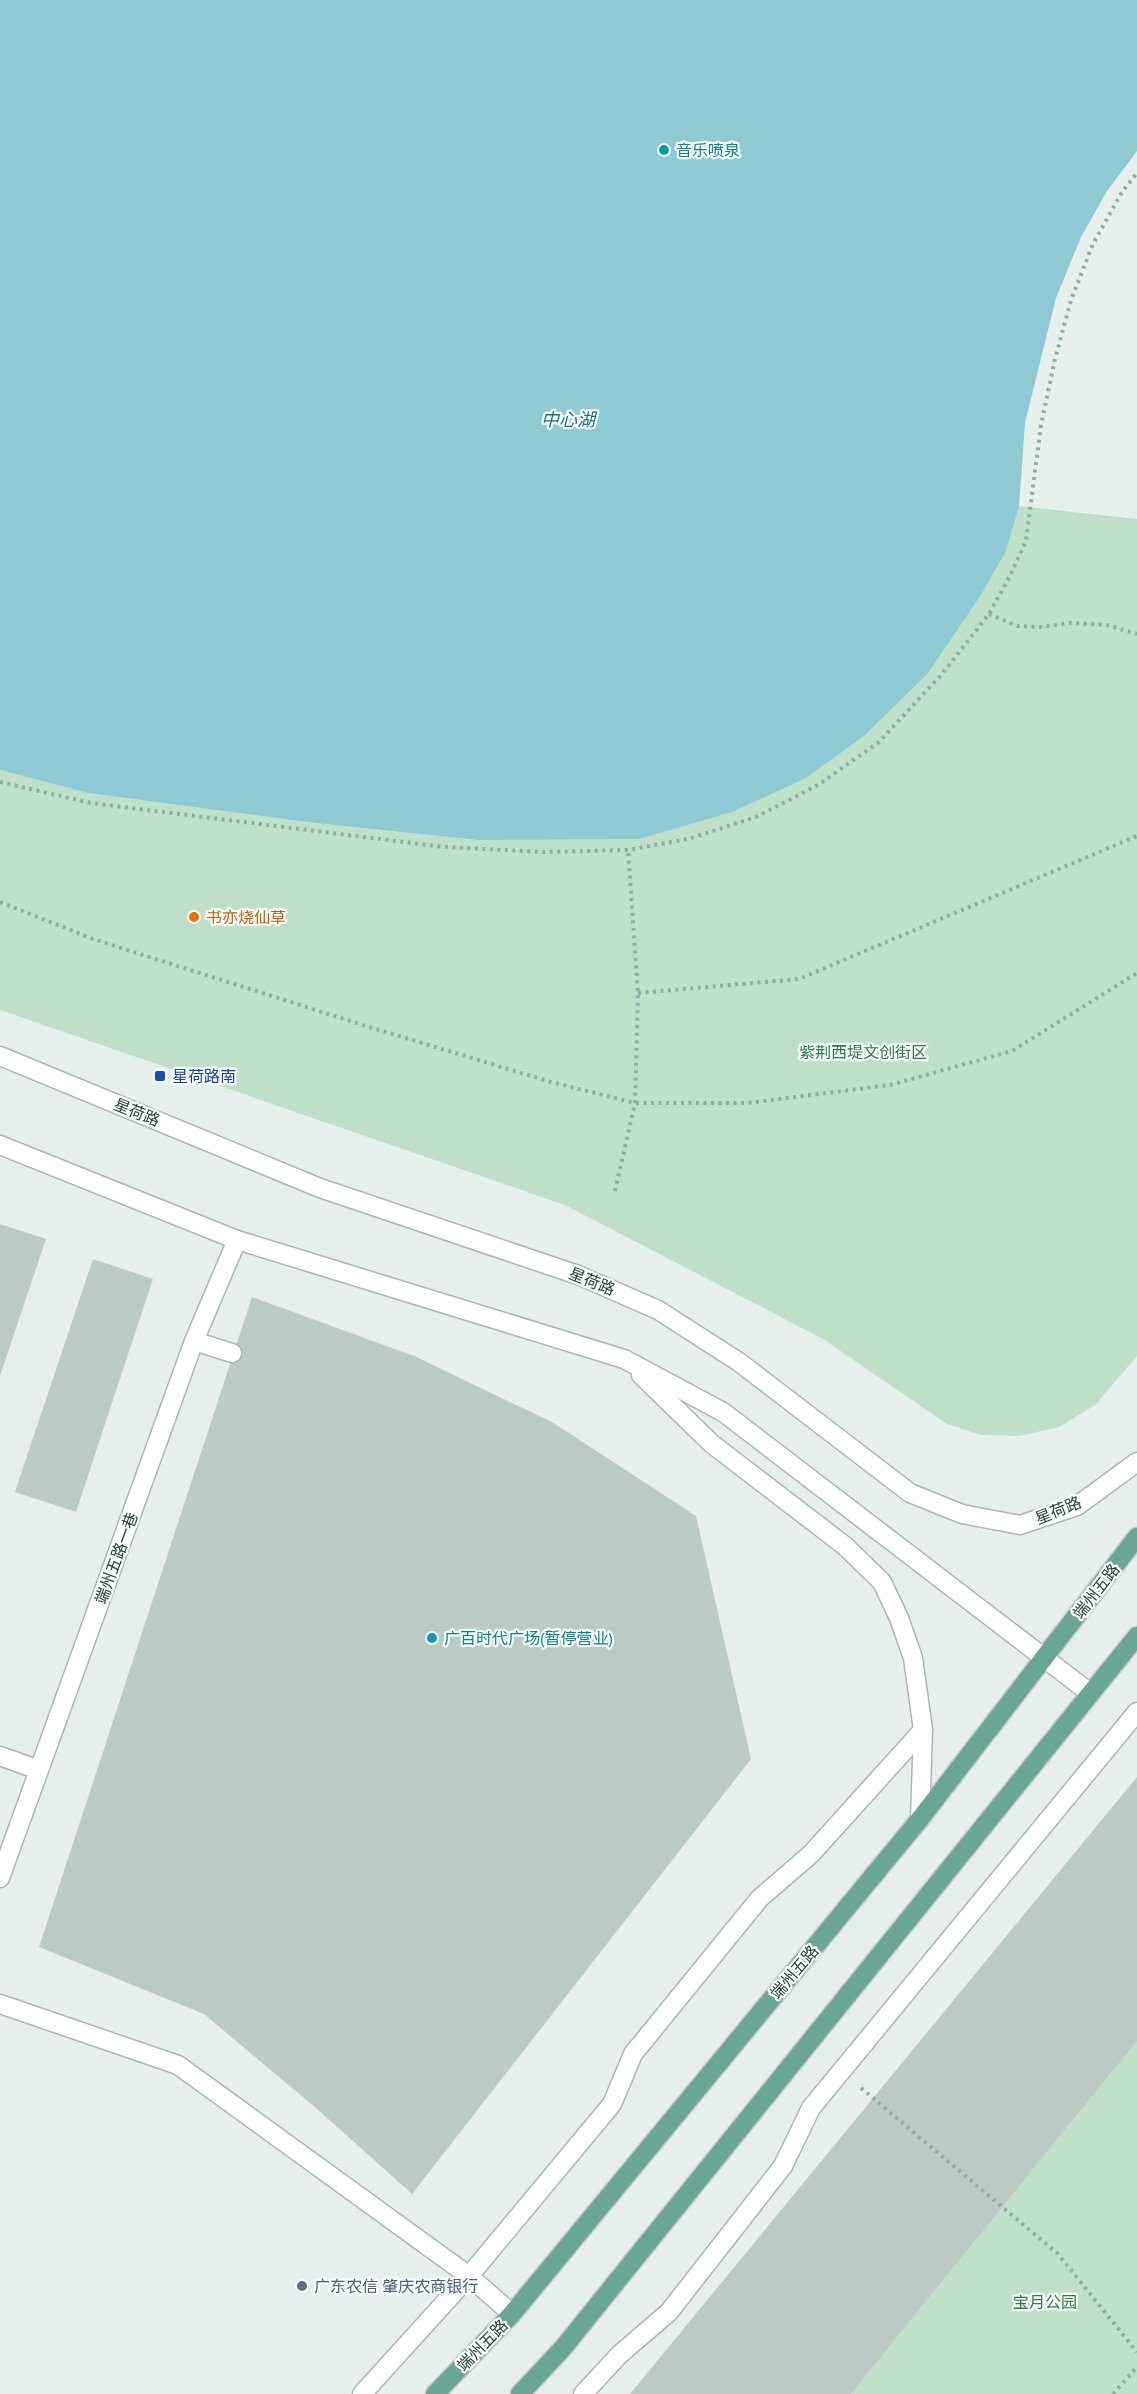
<svg xmlns="http://www.w3.org/2000/svg" width="1137" height="2394" viewBox="0 0 1137 2394" font-family="'PT Sans','Noto Sans SC',sans-serif">
  <style>
    .green { fill: #bfe0c8 }
    .water { fill: #8ec9d4 }
    .building { fill: #bbcac4 }
    .lines { fill: none; stroke-linecap: round; stroke-linejoin: round }
    .service-casing { stroke: #a8b8b2; stroke-width: 21 }
    .minor-casing { stroke: #a8b8b2; stroke-width: 21 }
    .tertiary-casing { stroke: #a8b8b2; stroke-width: 21 }
    .primary-casing { stroke: #c2cac8; stroke-width: 21 }
    .path { stroke: #86b3a5; stroke-width: 4; stroke-dasharray: 3 4.5; stroke-linecap: butt }
    .service { stroke: #fff; stroke-width: 18 }
    .minor { stroke: #fff; stroke-width: 18 }
    .tertiary { stroke: #fff; stroke-width: 18 }
    .primary { stroke: #6aa596; stroke-width: 18 }
    .culture-dot { fill: #0f9aa8; stroke: #f7fbf9; stroke-width: 2 }
    .food-dot { fill: #e8710a; stroke: #f7fbf9; stroke-width: 2 }
    .transit-dot { fill: #1a4fb4; stroke: #f7fbf9; stroke-width: 2 }
    .service-dot { fill: #5c6f8a; stroke: #f7fbf9; stroke-width: 2 }
    .labels { text-anchor: middle; stroke-width: 4.5; stroke-linejoin: round; paint-order: stroke }
    .culture-label { font-size: 16px; fill: #0d838f; stroke: #f7fbf9; text-anchor: start }
    .food-label { font-size: 16px; fill: #c56008; stroke: #f7fbf9; text-anchor: start }
    .park-label { font-size: 16px; fill: #2d7a4b; stroke: #f7fbf9 }
    .transit-label { font-size: 16px; fill: #164399; stroke: #f7fbf9; text-anchor: start }
    .street-label { font-size: 16px; fill: #24423a; stroke: #f7fbf9 }
    .service-label { font-size: 16px; fill: #4e5e75; stroke: #f7fbf9; text-anchor: start }
    .water-label { font-size: 18px; font-style: italic; fill: #1c6f80; stroke: #f7fbf9 }
  </style>
  <rect width="100%" height="100%" fill="#e6efeb"/>
  <g class="green">
    <polygon points="1019,506 1137,519 1137,1356 1095,1405 1059,1427 1019,1436 981,1435 947,1424 823,1339 565,1205 0,1010 0,770 88,793 315,823 477,840 1006,551"/>
    <polygon points="1137,2041 1137,2394 851,2394"/>
  </g>
  <polygon class="water" points="0,0 1137,0 1137,151 1107,191 1081,237 1056,298 1025,423 1019,506 1006,551 979,598 927,674 864,736 806,778 732,812 639,839 477,840 315,823 88,793 0,770"/>
  <g class="building">
    <polygon points="0,1224 46,1239 0,1376"/>
    <polygon points="93,1259 153,1279 76,1512 15,1492"/>
    <polygon points="252,1297 414,1356 552,1422 696,1516 751,1759 412,2194 316,2108 204,2014 39,1947"/>
    <polygon points="1137,1777 1137,2041 851,2394 630,2394"/>
  </g>
  <g class="lines">
    <g class="service-casing">
      <g id="service">
        <polyline points="194,1341 232,1353"/>
        <polyline points="362,2394 469,2276 612,2104 633,2054 760,1898 811,1854 923,1730"/>
        <polyline points="583,2394 619,2355 669,2312 783,2166 811,2108 1137,1712"/>
      </g>
    </g>
    <g class="minor-casing">
      <g id="minor">
        <polyline points="0,1756 39,1770"/>
        <polyline points="0,1878 194,1341 237,1240"/>
        <polyline points="0,2004 178,2065 469,2276 512,2314"/>
      </g>
    </g>
    <g class="tertiary-casing">
      <g id="tertiary">
        <polyline points="0,1056 320,1188 578,1275 658,1310 739,1362 910,1493 962,1514 1020,1525 1077,1506 1137,1462"/>
        <polyline points="0,1145 237,1240 624,1359 723,1412 1090,1693"/>
        <polyline points="641,1375 712,1444 845,1546 882,1582 899,1618 913,1658 923,1730 920,1819"/>
      </g>
    </g>
    <g class="primary-casing">
      <g id="primary">
        <polyline points="435,2394 512,2314 920,1819 1137,1537"/>
        <polyline points="520,2394 563,2348 1137,1636"/>
      </g>
    </g>
    <g class="path">
      <polyline points="989,614 1017,626 1040,627 1070,623 1107,625 1137,634"/>
      <polyline points="0,782 91,803 444,847 543,852 628,850 688,839 756,817 818,785 879,742 942,674 989,614 1010,576 1026,541 1041,425 1055,359 1071,300 1093,244 1122,192 1137,173"/>
      <polyline points="0,902 93,939 366,1026 551,1082 635,1103 748,1103 890,1085 1012,1051 1137,973"/>
      <polyline points="638,993 799,979 1137,836"/>
      <polyline points="615,1191 635,1103 638,993 628,850"/>
      <polyline points="861,2088 1058,2254 1137,2352"/>
      <polyline points="1113,2394 1137,2367"/>
    </g>
    <use href="#service" class="service"/>
    <use href="#minor" class="minor"/>
    <use href="#tertiary" class="tertiary"/>
    <use href="#primary" class="primary"/>
  </g>
  <g class="culture-dot">
    <circle cx="664" cy="150" r="6"/>
    <circle cx="432" cy="1638" r="6"/>
  </g>
  <circle class="food-dot" cx="194" cy="917" r="6"/>
  <rect class="transit-dot" x="154" y="1070" width="12" height="12" rx="3"/>
  <circle class="service-dot" cx="302" cy="2286" r="6"/>
  <g class="labels">
    <g class="culture-label">
      <text x="676" y="156">音乐喷泉</text>
      <text x="444" y="1644">广百时代广场(暂停营业)</text>
    </g>
    <g class="food-label">
      <text x="206" y="923">书亦烧仙草</text>
    </g>
    <g class="park-label">
      <text x="863" y="1058">紫荆西堤文创街区</text>
      <text x="1045" y="2308">宝月公园</text>
    </g>
    <g class="transit-label">
      <text x="172" y="1082">星荷路南</text>
    </g>
    <g class="street-label">
      <text transform="translate(137 1112) rotate(22)" y="6">星荷路</text>
      <text transform="translate(592 1281) rotate(22)" y="6">星荷路</text>
      <text transform="translate(1058 1510) rotate(-22)" y="6">星荷路</text>
      <text transform="translate(116 1558) rotate(-70)" y="6">端州五路一巷</text>
      <text transform="translate(1096 1591) rotate(-52)" y="6">端州五路</text>
      <text transform="translate(794 1972) rotate(-50)" y="6">端州五路</text>
      <text transform="translate(482 2345) rotate(-46)" y="6">端州五路</text>
    </g>
    <g class="service-label">
      <text x="314" y="2292">广东农信 肇庆农商银行</text>
    </g>
    <g class="water-label">
      <text x="568" y="426">中心湖</text>
    </g>
  </g>
</svg>
